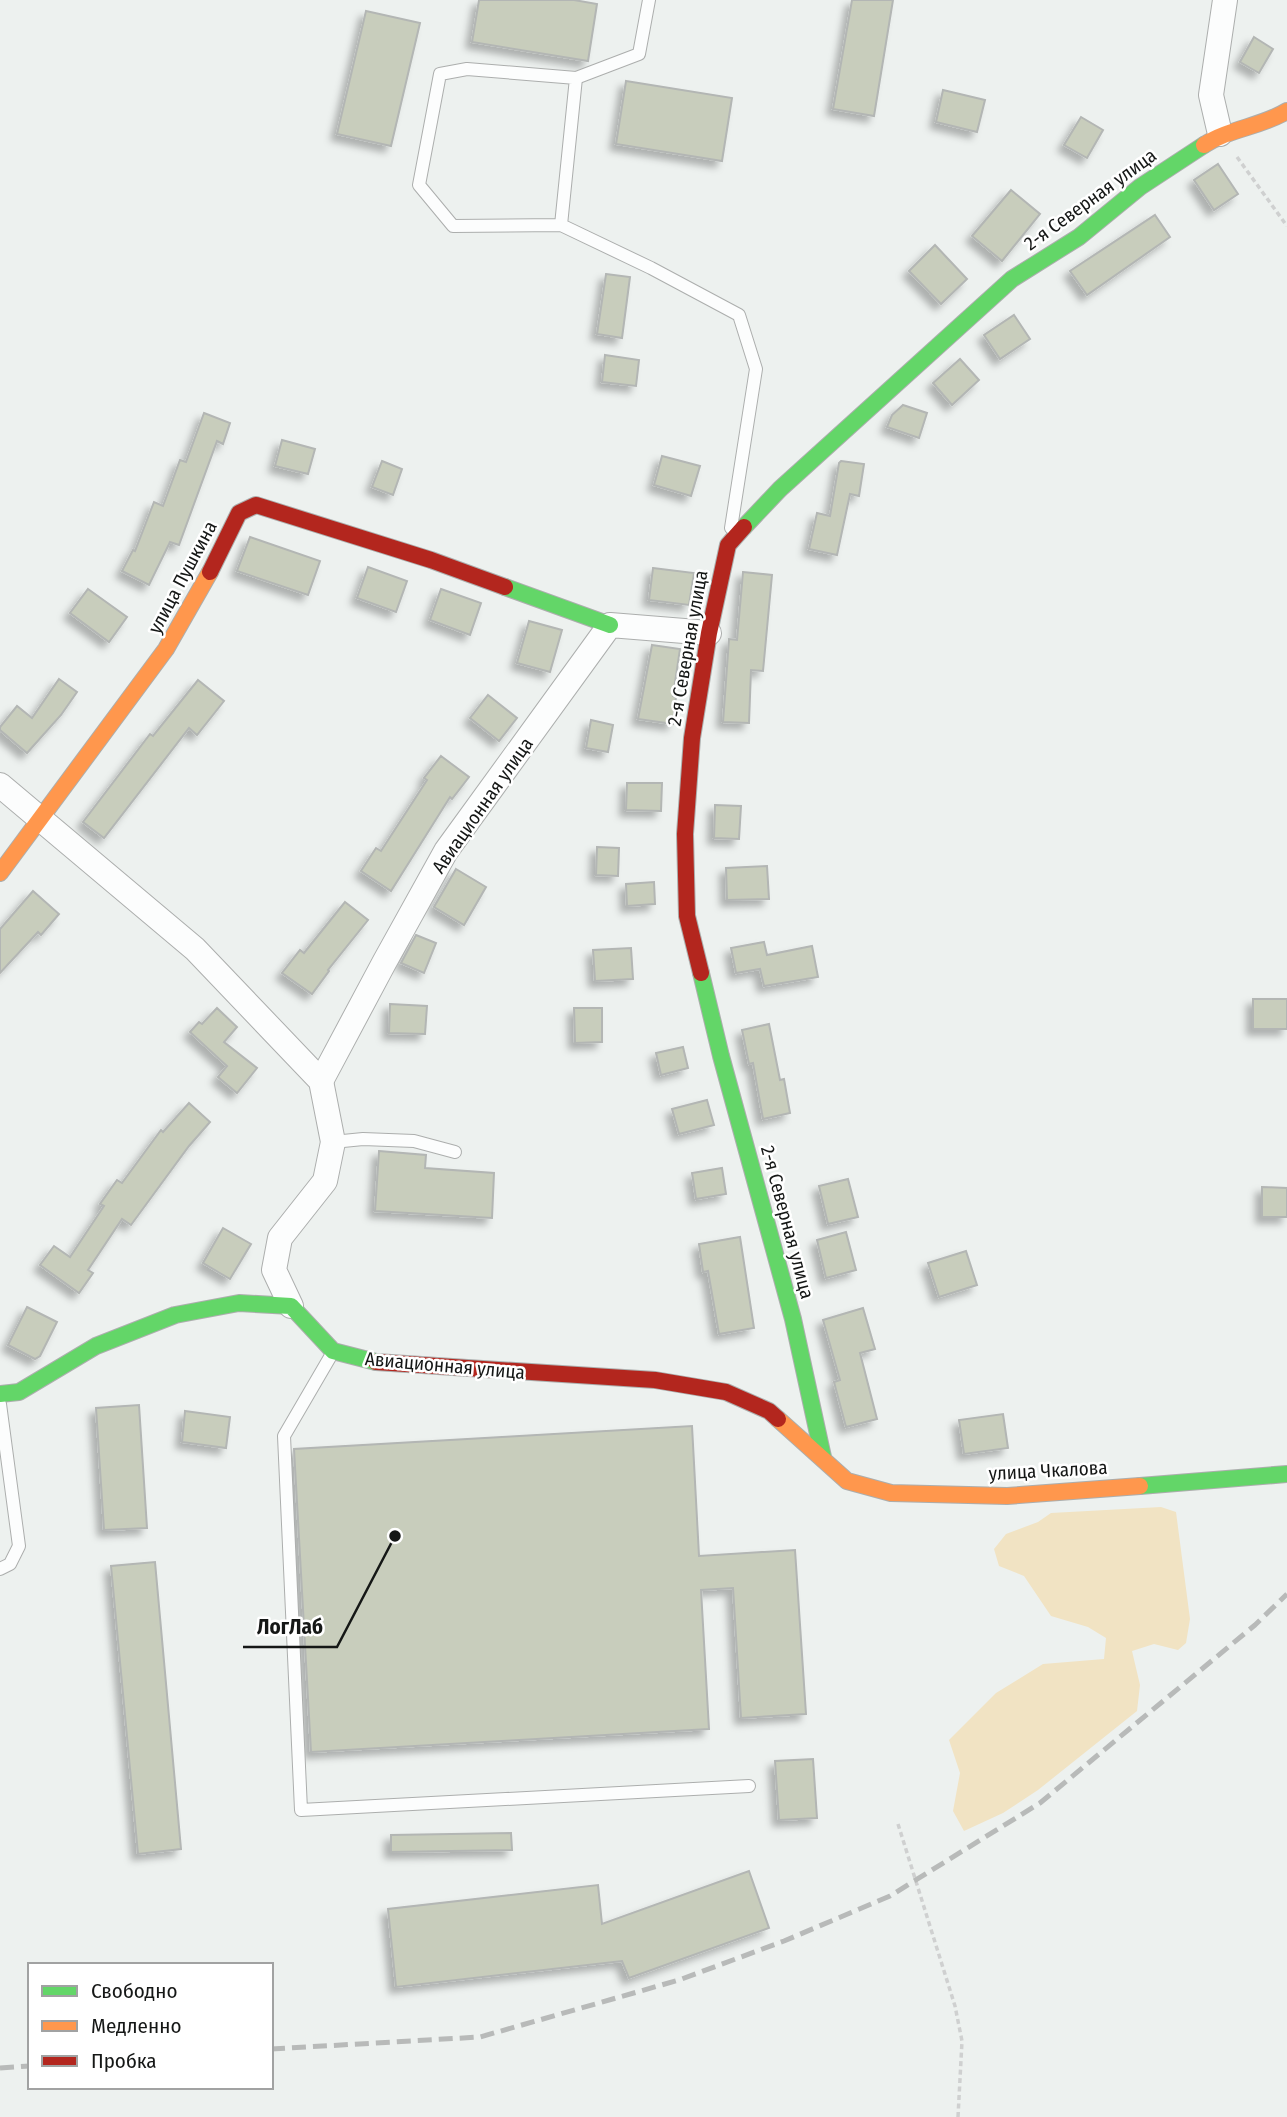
<svg xmlns="http://www.w3.org/2000/svg" width="1287" height="2117" viewBox="0 0 1287 2117" font-family="'Fira Sans Condensed',sans-serif">
  <style>
    .green { fill: #f1e3c3 }
    .building { fill: #c8cdbc; stroke: #b3b6b4; stroke-width: 2; filter: url(#shadow) }
    .lines { fill: none; stroke-linecap: round; stroke-linejoin: round }
    .lane-casing { stroke: #acaead; stroke-width: 14 }
    .street-casing { stroke: #acaead; stroke-width: 26 }
    .fast-casing { stroke: #acaead; stroke-width: 18 }
    .slow-casing { stroke: #acaead; stroke-width: 18 }
    .jam-casing { stroke: #acaead; stroke-width: 18 }
    .path { stroke: #cfd0d0; stroke-width: 3.5; stroke-dasharray: 5 3.5; stroke-linecap: butt }
    .lane { stroke: #fcfdfd; stroke-width: 12 }
    .street { stroke: #fcfdfd; stroke-width: 24 }
    .fast { stroke: #63d668; stroke-width: 16 }
    .slow { stroke: #ff974d; stroke-width: 16 }
    .jam { stroke: #b3261e; stroke-width: 16 }
    .rail { stroke: #b8bab9; stroke-width: 5; stroke-dasharray: 14 7; stroke-linecap: butt }
    .labels { text-anchor: middle; stroke-width: 5; stroke-linejoin: round; paint-order: stroke }
    .street-label { font-size: 19px; fill: #151716; stroke: #fff }
    .leader { fill: none; stroke: #151716; stroke-width: 2.5 }
    .callout-dot { fill: #151716; stroke: #fff; stroke-width: 2.5 }
    .callout-label { font-size: 21px; text-anchor: middle; font-weight: bold; fill: #151716; stroke: #fff; stroke-width: 5; stroke-linejoin: round; paint-order: stroke }
  </style>
  <defs>
    <filter id="shadow"><feDropShadow dx="-6" dy="6" stdDeviation="3.5" flood-color="#0004"/></filter>
  </defs>
  <rect width="100%" height="100%" fill="#edf1ef"/>
  <path class="green" d="M 1161,1507 L 1176,1512 L 1190,1619 L 1186,1643 L 1178,1650 L 1154,1644 L 1132,1651 L 1140,1685 L 1137,1711 L 1038,1790 L 1003,1813 L 964,1831 L 953,1811 L 960,1773 L 949,1740 L 996,1693 L 1043,1664 L 1104,1659 L 1106,1638 L 1088,1627 L 1051,1616 L 1024,1576 L 999,1566 L 994,1549 L 1006,1534 L 1038,1522 L 1051,1513 Z"/>
  <g class="building">
    <path d="M 479,0 L 574,0 L 597,4 L 588,61 L 472,42 Z"/>
    <path d="M 852,0 L 893,0 L 874,116 L 833,109 Z"/>
    <path d="M 366,11 L 420,23 L 391,146 L 337,134 Z"/>
    <path d="M 1254,37 L 1273,49 L 1259,73 L 1240,62 Z"/>
    <path d="M 626,81 L 732,98 L 722,161 L 616,144 Z"/>
    <path d="M 943,90 L 985,100 L 977,132 L 936,122 Z"/>
    <path d="M 1081,117 L 1103,130 L 1087,158 L 1064,145 Z"/>
    <path d="M 1218,164 L 1238,194 L 1214,210 L 1194,180 Z"/>
    <path d="M 1011,190 L 1040,214 L 1002,261 L 972,236 Z"/>
    <path d="M 1155,215 L 1170,237 L 1087,295 L 1070,271 Z"/>
    <path d="M 935,245 L 967,279 L 941,304 L 909,271 Z"/>
    <path d="M 606,274 L 630,277 L 622,338 L 597,334 Z"/>
    <path d="M 1014,315 L 1030,339 L 1000,359 L 984,335 Z"/>
    <path d="M 605,355 L 639,360 L 636,386 L 602,382 Z"/>
    <path d="M 960,359 L 979,380 L 952,405 L 933,383 Z"/>
    <path d="M 903,405 L 927,413 L 919,438 L 887,427 L 892,415 Z"/>
    <path d="M 204,413 L 230,423 L 223,444 L 217,441 L 179,545 L 170,542 L 149,585 L 122,571 L 133,550 L 135,551 L 154,502 L 163,506 L 180,460 L 186,462 Z"/>
    <path d="M 282,440 L 315,449 L 308,474 L 275,466 Z"/>
    <path d="M 662,456 L 700,466 L 691,496 L 654,485 Z"/>
    <path d="M 382,461 L 402,469 L 393,495 L 372,487 Z"/>
    <path d="M 841,461 L 864,464 L 859,496 L 850,494 L 837,555 L 809,549 L 817,513 L 830,516 L 839,463 Z"/>
    <path d="M 250,537 L 320,561 L 308,595 L 237,571 Z"/>
    <path d="M 368,567 L 407,581 L 396,612 L 357,598 Z"/>
    <path d="M 653,568 L 694,573 L 689,605 L 649,600 Z"/>
    <path d="M 743,572 L 772,575 L 763,671 L 751,670 L 749,723 L 723,722 L 729,639 L 737,640 Z"/>
    <path d="M 88,589 L 127,617 L 109,642 L 70,613 Z"/>
    <path d="M 441,589 L 481,603 L 470,635 L 430,620 Z"/>
    <path d="M 529,621 L 562,630 L 550,672 L 517,663 Z"/>
    <path d="M 652,645 L 680,649 L 673,696 L 676,697 L 673,724 L 638,719 Z"/>
    <path d="M 59,679 L 77,692 L 61,715 L 27,753 L 0,730 L 0,727 L 17,706 L 32,718 Z"/>
    <path d="M 198,680 L 224,701 L 197,735 L 189,728 L 104,838 L 83,822 L 150,734 L 153,736 Z"/>
    <path d="M 488,695 L 517,718 L 499,741 L 470,718 Z"/>
    <path d="M 591,720 L 613,725 L 608,752 L 586,748 Z"/>
    <path d="M 441,756 L 469,777 L 452,799 L 450,797 L 391,891 L 361,871 L 376,848 L 381,851 L 427,780 L 424,778 Z"/>
    <path d="M 627,783 L 662,783 L 661,811 L 626,810 Z"/>
    <path d="M 715,805 L 741,806 L 739,839 L 714,838 Z"/>
    <path d="M 597,847 L 619,848 L 618,876 L 596,875 Z"/>
    <path d="M 767,866 L 769,899 L 727,900 L 726,868 Z"/>
    <path d="M 456,869 L 486,887 L 464,925 L 434,907 Z"/>
    <path d="M 654,882 L 655,904 L 627,906 L 626,884 Z"/>
    <path d="M 33,891 L 59,914 L 41,935 L 38,932 L 0,973 L 0,929 Z"/>
    <path d="M 345,902 L 368,920 L 328,970 L 329,971 L 312,994 L 282,973 L 300,950 L 304,953 Z"/>
    <path d="M 416,935 L 436,943 L 424,973 L 401,963 Z"/>
    <path d="M 764,942 L 767,955 L 812,946 L 818,977 L 764,986 L 760,969 L 736,973 L 731,948 Z"/>
    <path d="M 631,948 L 633,979 L 595,981 L 593,950 Z"/>
    <rect x="1253" y="999" width="34" height="30"/>
    <path d="M 390,1004 L 427,1006 L 425,1034 L 389,1033 Z"/>
    <path d="M 217,1008 L 237,1027 L 224,1042 L 257,1068 L 237,1093 L 218,1077 L 227,1066 L 190,1032 L 199,1022 L 202,1024 Z"/>
    <path d="M 574,1008 L 602,1008 L 602,1042 L 575,1043 Z"/>
    <path d="M 769,1024 L 780,1080 L 784,1079 L 790,1113 L 763,1119 L 753,1063 L 749,1064 L 742,1030 Z"/>
    <path d="M 683,1047 L 688,1068 L 661,1075 L 656,1053 Z"/>
    <path d="M 707,1100 L 714,1125 L 679,1134 L 672,1109 Z"/>
    <path d="M 189,1103 L 210,1122 L 189,1146 L 131,1225 L 122,1219 L 88,1270 L 93,1273 L 79,1293 L 40,1265 L 54,1246 L 70,1257 L 104,1206 L 100,1204 L 117,1180 L 122,1183 L 161,1130 L 163,1132 Z"/>
    <path d="M 379,1151 L 426,1155 L 425,1168 L 494,1173 L 492,1218 L 375,1211 Z"/>
    <path d="M 722,1168 L 726,1194 L 696,1199 L 692,1173 Z"/>
    <path d="M 848,1179 L 858,1217 L 828,1224 L 819,1186 Z"/>
    <path d="M 1262,1187 L 1287,1188 L 1287,1217 L 1262,1217 Z"/>
    <path d="M 223,1228 L 251,1244 L 230,1279 L 203,1263 Z"/>
    <path d="M 846,1232 L 856,1270 L 826,1278 L 817,1240 Z"/>
    <path d="M 740,1237 L 754,1328 L 719,1334 L 708,1271 L 703,1272 L 699,1244 Z"/>
    <path d="M 966,1251 L 977,1285 L 939,1297 L 928,1263 Z"/>
    <path d="M 27,1307 L 57,1322 L 40,1356 L 35,1359 L 8,1345 Z"/>
    <path d="M 863,1308 L 875,1349 L 860,1353 L 877,1419 L 846,1427 L 834,1382 L 840,1380 L 823,1320 Z"/>
    <path d="M 139,1405 L 147,1528 L 104,1530 L 96,1408 Z"/>
    <path d="M 185,1411 L 230,1417 L 226,1448 L 182,1442 Z"/>
    <path d="M 1003,1414 L 1008,1448 L 964,1454 L 959,1420 Z"/>
    <path d="M 692,1426 L 699,1556 L 795,1550 L 806,1714 L 741,1718 L 733,1588 L 701,1590 L 709,1729 L 311,1752 L 294,1449 Z"/>
    <path d="M 155,1562 L 181,1849 L 138,1854 L 111,1566 Z"/>
    <path d="M 813,1759 L 817,1818 L 779,1820 L 775,1761 Z"/>
    <path d="M 511,1833 L 512,1850 L 391,1852 L 391,1835 Z"/>
    <path d="M 749,1871 L 769,1928 L 629,1978 L 622,1961 L 396,1987 L 388,1909 L 598,1885 L 602,1924 Z"/>
  </g>
  <g class="lines">
    <defs>
      <g id="lane">
        <path d="M 576,78 L 639,54 L 649,0"/>
        <path d="M 561,225 L 576,78 L 467,69 L 440,74 L 419,185 L 453,226 L 561,225 L 651,268 L 739,315 L 756,369 L 731,528"/>
        <path d="M 333,1142 L 363,1139 L 414,1141 L 455,1152"/>
        <path d="M 333,1352 L 284,1436 L 301,1810 L 749,1786"/>
        <path d="M 0,1404 L 19,1546 L 10,1564 L 0,1569"/>
      </g>
      <g id="street">
        <path d="M 1220,134 L 1211,95 L 1225,0"/>
        <path d="M 0,785 L 195,949 L 321,1081 L 333,1142 L 325,1181 L 280,1238 L 274,1270 L 291,1306"/>
        <path d="M 321,1081 L 385,961 L 446,851 L 610,625 L 709,633"/>
      </g>
      <g id="fast">
        <path d="M 744,527 L 780,489 L 1012,279 L 1079,237 L 1140,187 L 1204,145"/>
        <path d="M 505,587 L 610,625"/>
        <path d="M 701,973 L 721,1056 L 793,1319 L 823,1457"/>
        <path d="M 0,1394 L 19,1392 L 96,1346 L 175,1315 L 239,1303 L 291,1306 L 333,1351 L 376,1362"/>
        <path d="M 1140,1486 L 1287,1474"/>
      </g>
      <g id="slow">
        <path d="M 1204,145 C 1230,128 1261,127 1287,111"/>
        <path d="M 0,873 L 166,649 L 210,572"/>
        <path d="M 778,1419 L 847,1481 L 891,1493 L 1007,1496 L 1140,1486"/>
      </g>
      <g id="jam">
        <path d="M 210,572 L 239,513 L 256,505 L 431,560 L 505,587"/>
        <path d="M 701,973 L 687,916 L 685,834 L 692,738 L 709,633 L 728,545 L 744,527"/>
        <path d="M 376,1362 L 655,1380 L 726,1392 L 769,1411 L 778,1419"/>
      </g>
    </defs>
    <use href="#lane" class="lane-casing"/>
    <use href="#street" class="street-casing"/>
    <use href="#fast" class="fast-casing"/>
    <use href="#slow" class="slow-casing"/>
    <use href="#jam" class="jam-casing"/>
    <g class="path">
      <path d="M 1237,157 L 1287,226"/>
      <path d="M 898,1824 L 955,2006 L 962,2041 L 958,2117"/>
    </g>
    <use href="#lane" class="lane"/>
    <use href="#street" class="street"/>
    <use href="#fast" class="fast"/>
    <use href="#slow" class="slow"/>
    <use href="#jam" class="jam"/>
    <g class="rail">
      <path d="M 271,2049 L 480,2037 L 679,1980 L 784,1941 L 890,1896 L 1040,1803 L 1255,1625 L 1287,1594"/>
      <path d="M 0,2068 L 30,2066"/>
    </g>
  </g>
  <g class="labels">
    <g class="street-label">
      <text transform="translate(1090 199) rotate(-36)" y="7">2-я Северная улица</text>
      <text transform="translate(182 577) rotate(-62)" y="7">улица Пушкина</text>
      <text transform="translate(687 648) rotate(-80)" y="7">2-я Северная улица</text>
      <text transform="translate(482 805) rotate(-55)" y="7">Авиационная улица</text>
      <text transform="translate(788 1222) rotate(75)" y="7">2-я Северная улица</text>
      <text transform="translate(445 1365) rotate(5)" y="7">Авиационная улица</text>
      <text transform="translate(1048 1470) rotate(-3)" y="7">улица Чкалова</text>
    </g>
  </g>
  <path class="leader" d="M395 1536L337 1647H243"/>
  <circle class="callout-dot" cx="395" cy="1536" r="7"/>
  <g class="callout-label">
    <text x="290" y="1634">ЛогЛаб</text>
  </g>
  <rect x="28" y="1963" width="245" height="126" fill="#ffffff" stroke="#a1a2a2" stroke-width="2"/>
  <rect x="42" y="1986" width="35" height="10" fill="#63d668" stroke="#a1a2a2" stroke-width="2"/>
  <text x="91" y="1998" font-size="21" fill="#151716">Свободно</text>
  <rect x="42" y="2021" width="35" height="10" fill="#ff974d" stroke="#a1a2a2" stroke-width="2"/>
  <text x="91" y="2033" font-size="21" fill="#151716">Медленно</text>
  <rect x="42" y="2056" width="35" height="10" fill="#b3261e" stroke="#a1a2a2" stroke-width="2"/>
  <text x="91" y="2068" font-size="21" fill="#151716">Пробка</text>
</svg>
